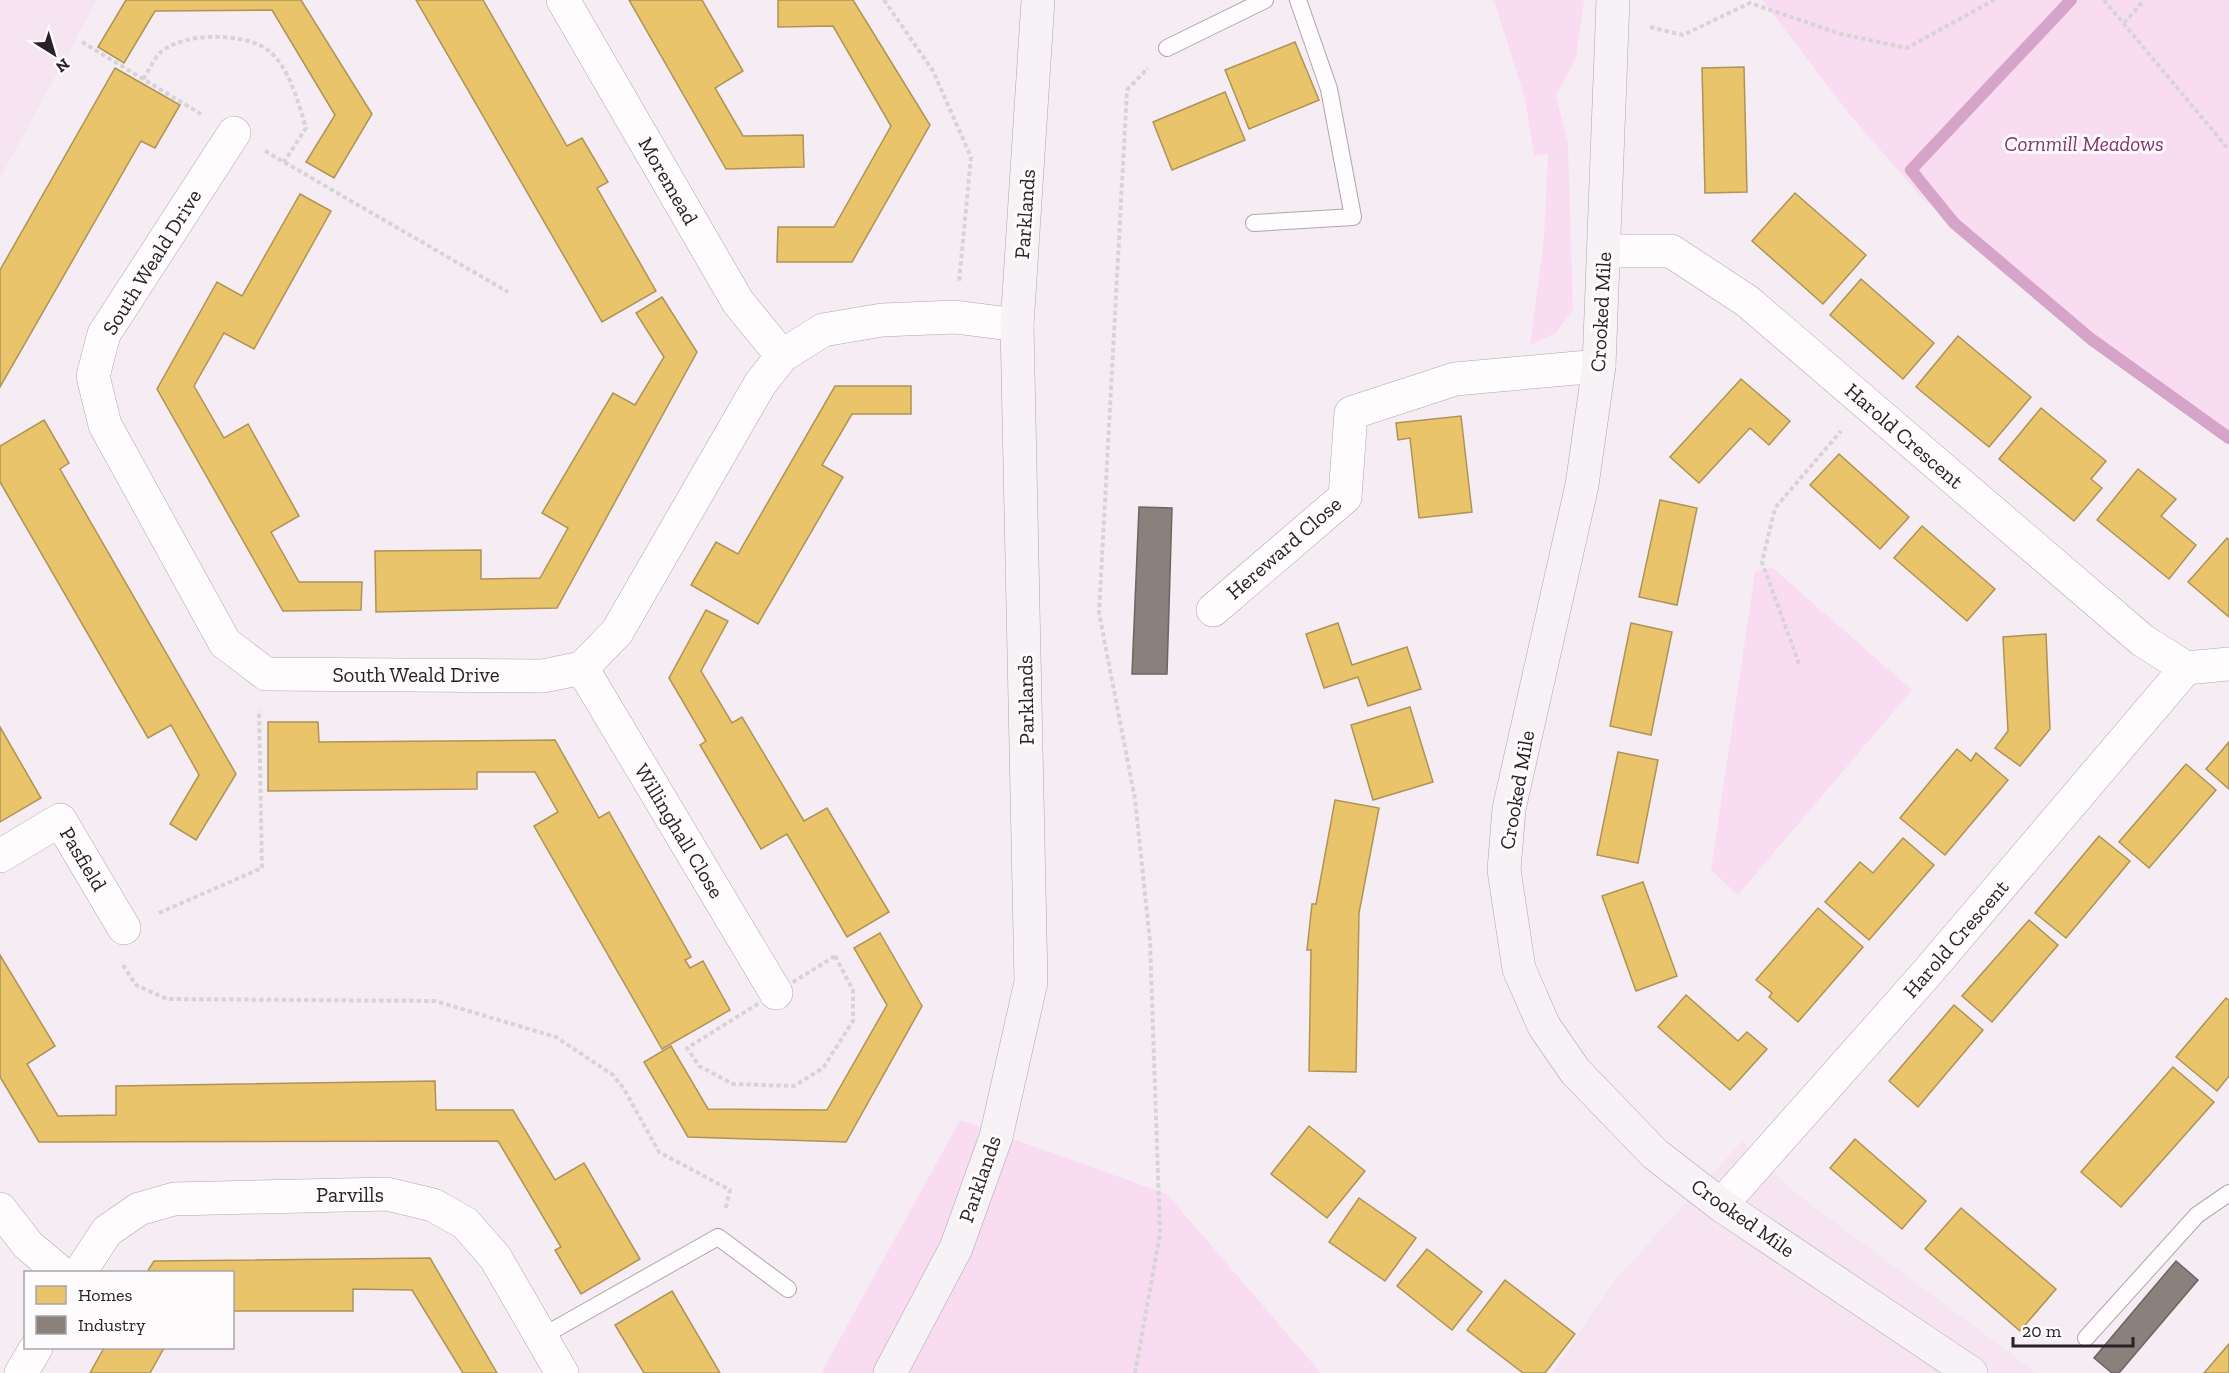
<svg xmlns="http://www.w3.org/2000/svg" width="2229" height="1373" viewBox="0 0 2229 1373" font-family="'Zilla Slab',serif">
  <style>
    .built { fill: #f6e4f1 }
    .green { fill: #fadcf2 }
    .homes { fill: #e9c46a; stroke: #af9356; stroke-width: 1.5 }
    .industry { fill: #8a817c; stroke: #6d6462; stroke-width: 1.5 }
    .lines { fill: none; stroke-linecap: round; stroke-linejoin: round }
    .stream { stroke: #d6a3c9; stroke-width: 12 }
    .lane-casing { stroke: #ada6ab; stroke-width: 18 }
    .street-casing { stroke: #ada6ab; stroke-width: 34 }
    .secondary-casing { stroke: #ada6ab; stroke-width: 34 }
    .path { stroke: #d7d4d6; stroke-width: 4; stroke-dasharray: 4.5 3; stroke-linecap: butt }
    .lane { stroke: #fefcfd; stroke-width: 16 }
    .street { stroke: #fefcfd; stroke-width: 33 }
    .secondary { stroke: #f7f2f6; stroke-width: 33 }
    .labels { text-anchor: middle; stroke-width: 6; stroke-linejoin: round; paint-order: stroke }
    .park-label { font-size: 21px; font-style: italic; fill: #843273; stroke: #fefbfd }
    .street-label { font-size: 21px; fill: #282226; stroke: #fefbfd }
  </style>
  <rect width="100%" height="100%" fill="#f6edf4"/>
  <g class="built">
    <path d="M 0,0 L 97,0 L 0,178 Z"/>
    <path d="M 1742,1141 L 1794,1192 L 2037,1373 L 1552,1373 L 1616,1279 Z"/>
  </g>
  <g class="green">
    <path d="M 1494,0 L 1584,0 L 1576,58 L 1556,96 L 1568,143 L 1573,310 L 1556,333 L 1530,345 L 1544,239 L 1548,154 L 1534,156 L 1525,99 Z"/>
    <path d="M 1762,0 L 2229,0 L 2229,435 L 2216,423 L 2068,317 L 1922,198 L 1850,115 Z"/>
    <path d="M 1773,568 L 1912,690 L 1738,895 L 1711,870 L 1755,572 Z"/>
    <path d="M 960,1120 L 1167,1194 L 1321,1373 L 821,1373 Z"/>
  </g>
  <g class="homes">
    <path d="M 126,0 L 301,0 L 372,114 L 334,178 L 306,162 L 335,115 L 272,10 L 155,11 L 124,63 L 98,47 Z"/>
    <path d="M 416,0 L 483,0 L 567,146 L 582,138 L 608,182 L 597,188 L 656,291 L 602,322 Z"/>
    <path d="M 629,0 L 702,0 L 743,71 L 715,88 L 743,136 L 803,135 L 804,167 L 726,169 Z"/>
    <path d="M 778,0 L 853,0 L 930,125 L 852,262 L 777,262 L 778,227 L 834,227 L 891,126 L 833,26 L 778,27 Z"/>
    <path d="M 1295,42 L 1319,100 L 1249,129 L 1225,70 Z"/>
    <path d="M 1744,67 L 1747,192 L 1705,193 L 1702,68 Z"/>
    <path d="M 115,68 L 180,105 L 155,148 L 141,141 L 0,387 L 0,270 Z"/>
    <path d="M 1225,92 L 1245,140 L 1172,170 L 1153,122 Z"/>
    <path d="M 1795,193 L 1866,255 L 1823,304 L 1752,241 Z"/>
    <path d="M 300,194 L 331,211 L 254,349 L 224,333 L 194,386 L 224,438 L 248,424 L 299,516 L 271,532 L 299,582 L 362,582 L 361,610 L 283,611 L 157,389 L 217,282 L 242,296 Z"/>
    <path d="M 1861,279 L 1934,343 L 1903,379 L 1830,315 Z"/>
    <path d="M 662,297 L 697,352 L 557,608 L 376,612 L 375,551 L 481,550 L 481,579 L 540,578 L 568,528 L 542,513 L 613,393 L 635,405 L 664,357 L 636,313 Z"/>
    <path d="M 1958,336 L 2031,397 L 1989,447 L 1916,387 Z"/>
    <path d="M 1741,379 L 1790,421 L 1769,445 L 1750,428 L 1699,483 L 1670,457 Z"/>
    <path d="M 835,386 L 911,386 L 911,414 L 852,414 L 822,465 L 843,477 L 758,624 L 691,585 L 716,542 L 738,554 Z"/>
    <path d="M 2041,408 L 2106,461 L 2091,479 L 2102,488 L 2074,521 L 1999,459 Z"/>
    <path d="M 1461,416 L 1472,512 L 1419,518 L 1410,438 L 1398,440 L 1396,423 Z"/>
    <path d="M 44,420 L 69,463 L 60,469 L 236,774 L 196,840 L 170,824 L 199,775 L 171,725 L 148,738 L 0,482 L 0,446 Z"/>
    <path d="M 1839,454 L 1909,517 L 1880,549 L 1810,485 Z"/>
    <path d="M 2138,469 L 2176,499 L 2161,516 L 2196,545 L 2169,579 L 2097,520 Z"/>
    <path d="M 1660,500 L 1697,508 L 1677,605 L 1639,597 Z"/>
    <path d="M 1922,526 L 1995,589 L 1967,621 L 1894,558 Z"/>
    <path d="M 2227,538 L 2229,540 L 2229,617 L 2188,582 Z"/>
    <path d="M 706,610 L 728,621 L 701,671 L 732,723 L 742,717 L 804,821 L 827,808 L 889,912 L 847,937 L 787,834 L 761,849 L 700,745 L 706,741 L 669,678 Z"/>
    <path d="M 1338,623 L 1352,665 L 1407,647 L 1421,689 L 1368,706 L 1358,677 L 1324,688 L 1306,634 Z"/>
    <path d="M 1631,623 L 1672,632 L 1651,735 L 1610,726 Z"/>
    <path d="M 2046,634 L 2050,729 L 2020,766 L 1995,748 L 2008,731 L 2003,637 Z"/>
    <path d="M 1410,707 L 1433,782 L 1373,800 L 1351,725 Z"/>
    <path d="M 268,722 L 318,722 L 319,742 L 555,740 L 599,818 L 609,812 L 691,957 L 685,960 L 690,968 L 703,961 L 730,1010 L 662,1049 L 534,826 L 558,812 L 535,772 L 477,772 L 477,789 L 268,791 Z"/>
    <path d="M 0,727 L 41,798 L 0,822 Z"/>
    <path d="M 2229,742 L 2229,789 L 2206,769 Z"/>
    <path d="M 1957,749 L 1971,761 L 1976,753 L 2008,780 L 1945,855 L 1900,818 Z"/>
    <path d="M 1618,752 L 1658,760 L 1638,863 L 1597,855 Z"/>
    <path d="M 2186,764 L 2216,790 L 2149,868 L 2119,842 Z"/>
    <path d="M 1335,800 L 1379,808 L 1359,913 L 1356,1072 L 1309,1071 L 1311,950 L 1307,950 L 1312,904 L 1316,904 Z"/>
    <path d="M 2099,836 L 2130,861 L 2066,938 L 2035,913 Z"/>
    <path d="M 1903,838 L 1934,865 L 1869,940 L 1825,902 L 1860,862 L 1873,873 Z"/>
    <path d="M 1643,882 L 1677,976 L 1636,991 L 1602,896 Z"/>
    <path d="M 1818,908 L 1863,947 L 1798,1022 L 1769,997 L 1772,993 L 1756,980 Z"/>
    <path d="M 2029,920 L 2058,945 L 1992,1022 L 1962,996 Z"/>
    <path d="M 880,933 L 922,1006 L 846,1142 L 688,1137 L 644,1062 L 671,1046 L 708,1109 L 827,1110 L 887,1005 L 854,948 Z"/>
    <path d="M 0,955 L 55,1046 L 27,1064 L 58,1116 L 116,1115 L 116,1086 L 435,1081 L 436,1110 L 513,1110 L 555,1180 L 584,1163 L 640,1259 L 581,1294 L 555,1250 L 561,1247 L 498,1141 L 39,1142 L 0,1077 Z"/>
    <path d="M 1686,995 L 1738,1041 L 1747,1032 L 1767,1049 L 1730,1090 L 1658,1027 Z"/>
    <path d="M 2226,998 L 2229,1000 L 2229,1076 L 2217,1091 L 2176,1057 Z"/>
    <path d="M 1954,1005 L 1983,1030 L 1918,1107 L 1889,1081 Z"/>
    <path d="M 2173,1067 L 2214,1102 L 2121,1207 L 2081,1172 Z"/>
    <path d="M 1309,1126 L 1365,1171 L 1327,1218 L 1271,1174 Z"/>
    <path d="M 1855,1139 L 1926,1201 L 1902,1229 L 1830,1168 Z"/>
    <path d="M 1359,1198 L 1416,1238 L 1385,1281 L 1329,1242 Z"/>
    <path d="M 1961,1208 L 2056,1289 L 2020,1331 L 1925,1249 Z"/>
    <path d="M 1427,1249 L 1482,1292 L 1452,1330 L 1397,1286 Z"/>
    <path d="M 430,1258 L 497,1373 L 463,1373 L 412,1290 L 353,1289 L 353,1311 L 232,1311 L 232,1272 L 147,1272 L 154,1261 Z"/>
    <path d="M 1505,1280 L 1575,1334 L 1545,1373 L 1523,1373 L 1467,1330 Z"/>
    <path d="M 672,1291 L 720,1373 L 644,1373 L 615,1325 Z"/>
    <path d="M 2229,1344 L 2229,1373 L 2204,1373 Z"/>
    <path d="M 104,1348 L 164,1348 L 150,1373 L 90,1373 Z"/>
  </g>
  <g class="industry">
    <path d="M 1139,507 L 1172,508 L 1167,674 L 1132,674 Z"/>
    <path d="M 2176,1261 L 2198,1280 L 2119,1373 L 2112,1373 L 2094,1358 Z"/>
  </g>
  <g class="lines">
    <path class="stream" d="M 2071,0 L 1911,170 L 1954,223 L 2091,339 L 2229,438"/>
    <defs>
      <g id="lane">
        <path d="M 1167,48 L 1265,0"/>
        <path d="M 1254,223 L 1353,217 L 1329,89 L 1298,0"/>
        <path d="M 541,1337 L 718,1237 L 788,1289"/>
        <path d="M 2086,1338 L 2197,1215 L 2229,1193"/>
      </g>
      <g id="street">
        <path d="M 563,0 L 738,302 L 782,356"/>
        <path d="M 234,133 L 104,334 L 93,376 L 105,425 L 225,643 L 266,674 L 543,676 L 582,668 L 617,632 L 760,384 L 782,356 L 823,330 L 882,320 L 955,317 L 1017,325"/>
        <path d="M 1604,251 L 1671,251 L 1747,301 L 2142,640 L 2186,668"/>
        <path d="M 1213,610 L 1345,497 L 1351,413 L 1455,379 L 1599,366"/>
        <path d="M 582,668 L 776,993"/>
        <path d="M 0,856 L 60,820 L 124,928"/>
        <path d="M 1721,1205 L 1926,974 L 2186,668 L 2229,664"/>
        <path d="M 0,1209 L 28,1245 L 60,1272"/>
        <path d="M 80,1272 L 107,1231 L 139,1209 L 174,1199 L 387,1194 L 433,1205 L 465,1223 L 495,1257 L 562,1373"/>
        <path d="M 21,1373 L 36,1348"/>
      </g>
      <g id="secondary">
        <path d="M 1613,0 L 1599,366 L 1582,485 L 1509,809 L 1504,870 L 1519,969 L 1544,1026 L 1575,1071 L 1655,1154 L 1721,1205 L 1971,1373"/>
        <path d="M 890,1373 L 956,1248 L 996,1137 L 1031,982 L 1017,325 L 1038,0"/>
      </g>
    </defs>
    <use href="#lane" class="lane-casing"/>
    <use href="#street" class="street-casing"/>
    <use href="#secondary" class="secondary-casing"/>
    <g class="path">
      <path d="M 884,0 L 933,71 L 971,157 L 959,282"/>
      <path d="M 2104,0 L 2229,150"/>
      <path d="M 2124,23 L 2144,0"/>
      <path d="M 1650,27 L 1683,35 L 1750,3 L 1841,34 L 1907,48 L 1994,0"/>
      <path d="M 82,42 L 201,114"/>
      <path d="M 143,79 C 149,71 154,58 161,52 C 183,32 246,32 269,51 C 289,67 299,104 306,128 L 284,162"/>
      <path d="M 265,151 L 508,292"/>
      <path d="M 1799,664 L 1762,562 L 1775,508 L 1841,431"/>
      <path d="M 159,913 L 262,868 L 259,710"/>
      <path d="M 835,956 L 853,990 L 853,1021 L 823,1068 L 794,1086 L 733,1084 L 699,1066 L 687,1048 Z"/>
      <path d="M 123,965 L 136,985 L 167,999 L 435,1001 L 556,1037 L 613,1075 L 624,1089 L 659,1152 L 730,1190 L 725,1211"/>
      <path d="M 1135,1373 L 1160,1234 L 1150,941 L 1135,799 L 1099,613 L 1127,90 L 1148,68"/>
    </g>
    <use href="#lane" class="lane"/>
    <use href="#street" class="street"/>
    <use href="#secondary" class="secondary"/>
  </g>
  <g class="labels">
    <g class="park-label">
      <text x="2084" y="151">Cornmill Meadows</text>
    </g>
    <g class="street-label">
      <text transform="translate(668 181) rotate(60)" y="7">Moremead</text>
      <text transform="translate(1025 214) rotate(-86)" y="7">Parklands</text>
      <text transform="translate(152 262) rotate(-58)" y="7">South Weald Drive</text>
      <text transform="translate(1601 312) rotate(-87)" y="7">Crooked Mile</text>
      <text transform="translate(1904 436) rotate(41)" y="7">Harold Crescent</text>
      <text transform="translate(1284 548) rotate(-41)" y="7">Hereward Close</text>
      <text x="416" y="682">South Weald Drive</text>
      <text transform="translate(1026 700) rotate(-91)" y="7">Parklands</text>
      <text transform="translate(1517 790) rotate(-80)" y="7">Crooked Mile</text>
      <text transform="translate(679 831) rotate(59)" y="7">Willinghall Close</text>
      <text transform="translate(83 859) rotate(59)" y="7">Pasfield</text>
      <text transform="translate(1956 939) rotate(-49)" y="7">Harold Crescent</text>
      <text transform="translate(980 1179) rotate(-71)" y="7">Parklands</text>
      <text x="350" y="1202">Parvills</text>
      <text transform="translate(1743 1218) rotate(35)" y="7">Crooked Mile</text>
    </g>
  </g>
  <rect x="24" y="1271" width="210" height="78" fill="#fefbfd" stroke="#a8a4a7" stroke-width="1.5"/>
  <rect x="36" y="1286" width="30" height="18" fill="#e9c46a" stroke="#a8a4a7" stroke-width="1.5"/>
  <text x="78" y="1301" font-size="18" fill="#282226">Homes</text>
  <rect x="36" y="1316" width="30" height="18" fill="#8a817c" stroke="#a8a4a7" stroke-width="1.5"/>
  <text x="78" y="1331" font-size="18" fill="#282226">Industry</text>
  <g transform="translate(54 54) rotate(143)" stroke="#fefbfd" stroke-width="4.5" paint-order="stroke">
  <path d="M0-4.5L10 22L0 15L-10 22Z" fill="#282226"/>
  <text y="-9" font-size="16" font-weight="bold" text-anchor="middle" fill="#282226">N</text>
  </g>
  <path d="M2013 1337v9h120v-9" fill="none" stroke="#282226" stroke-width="3"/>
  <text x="2022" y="1337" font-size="18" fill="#282226" stroke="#fefbfd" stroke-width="4.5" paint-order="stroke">20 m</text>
</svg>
